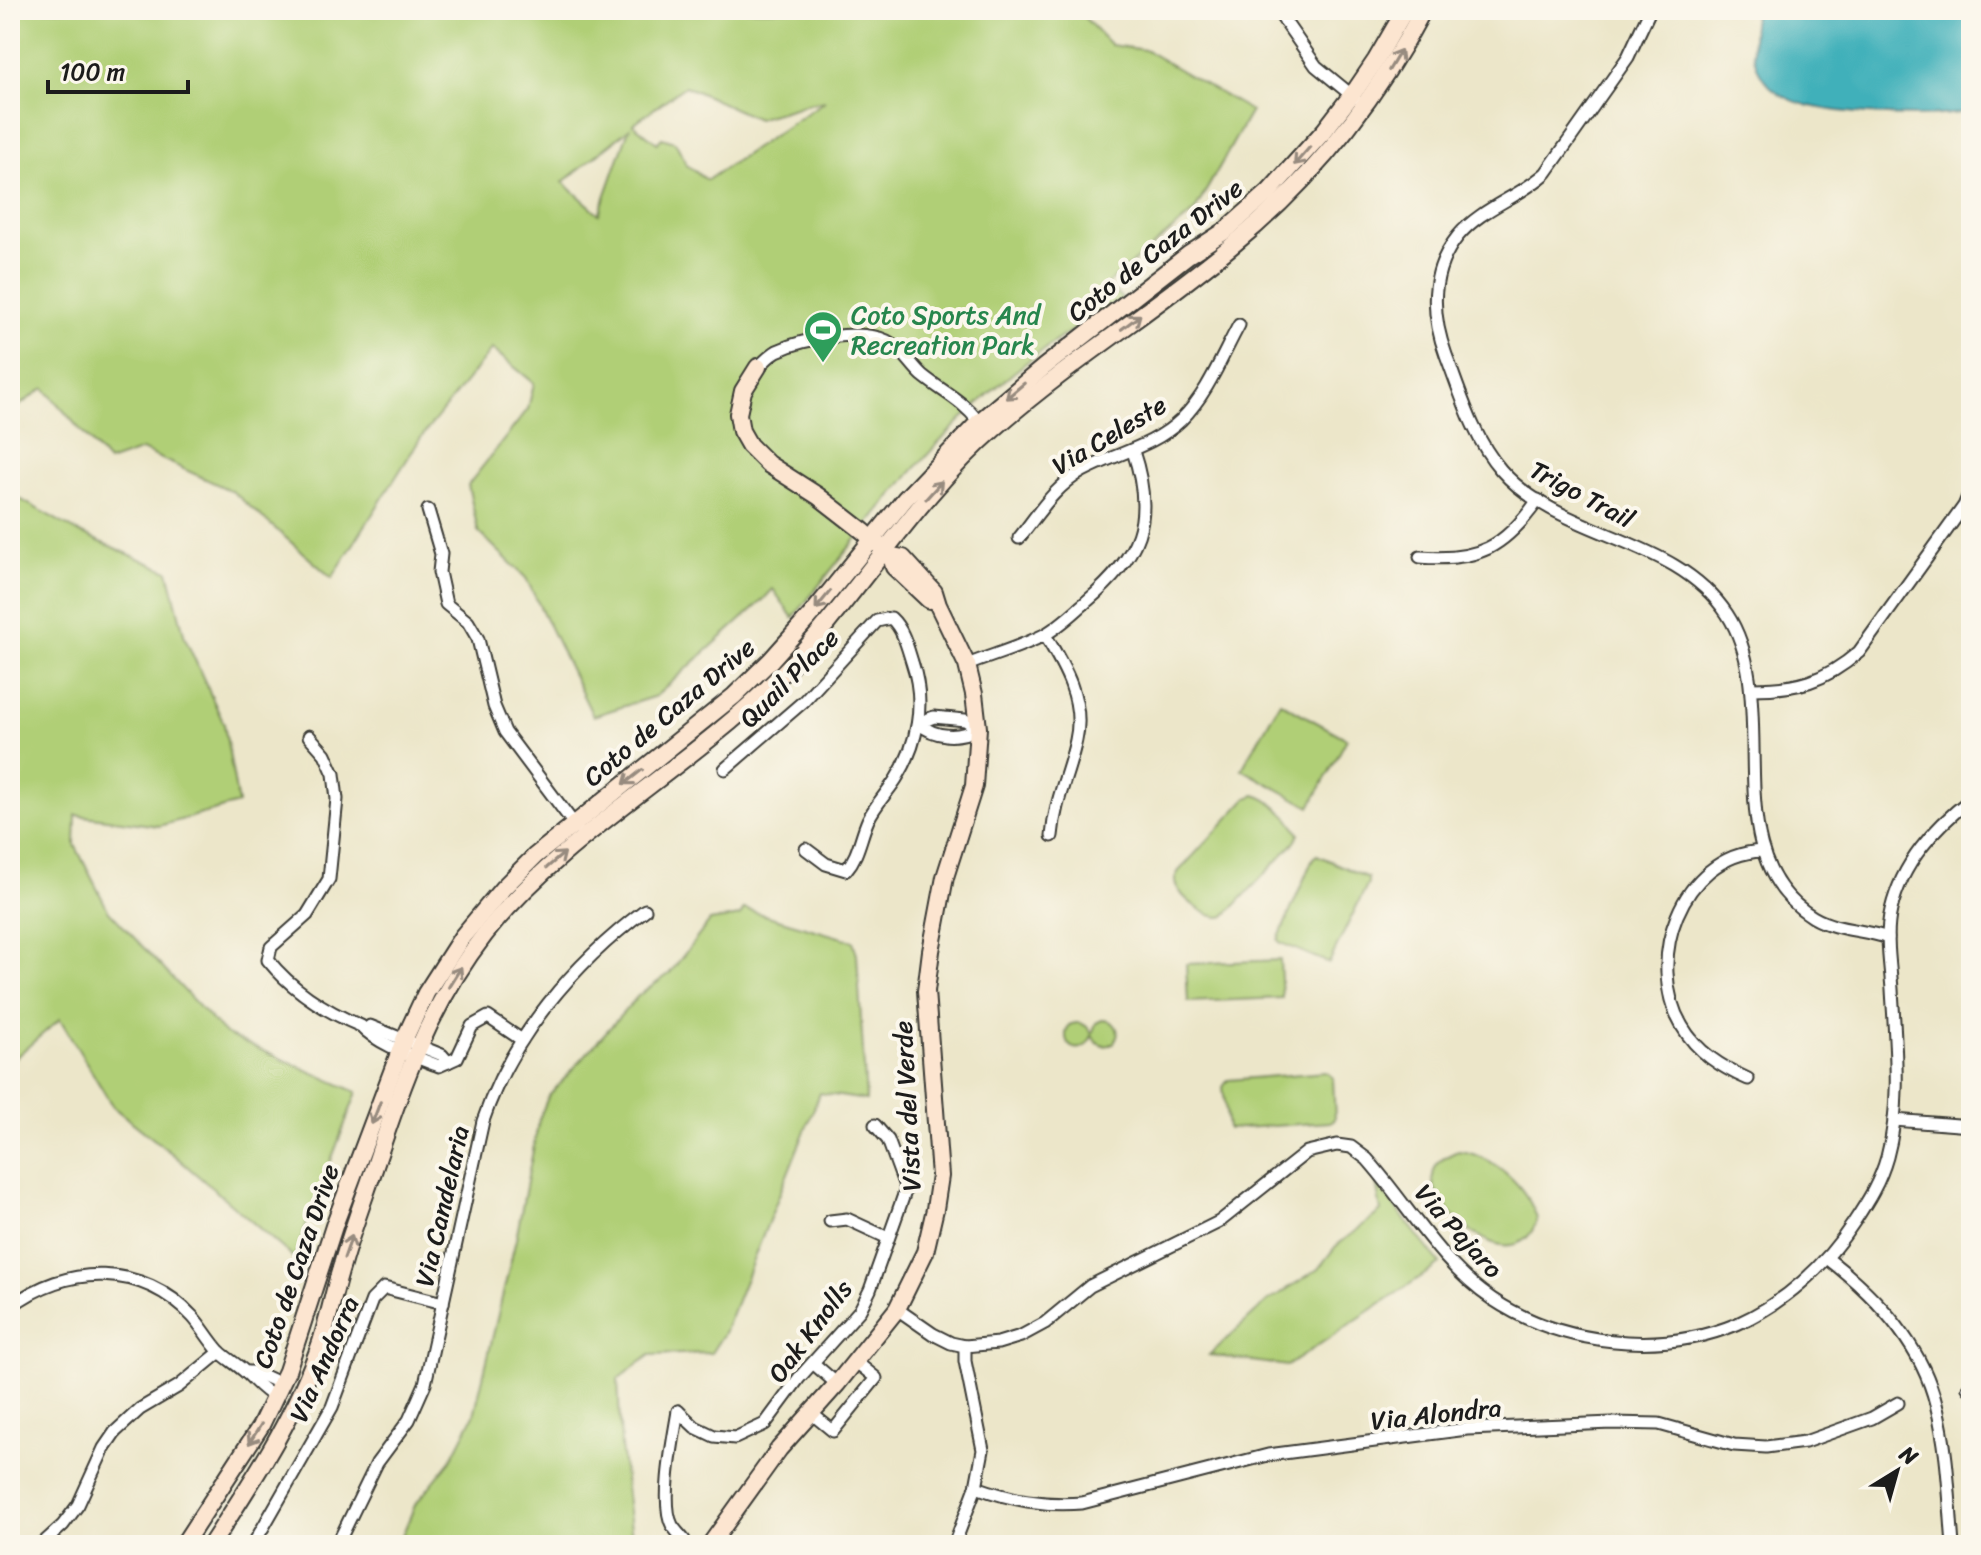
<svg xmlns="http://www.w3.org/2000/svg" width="1981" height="1555" viewBox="0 0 1981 1555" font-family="Sriracha,sans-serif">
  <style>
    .green { fill: #b0cf76; stroke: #667649; stroke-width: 2; fill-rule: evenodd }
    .water { fill: #40b0ba; stroke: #2e666b; stroke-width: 2 }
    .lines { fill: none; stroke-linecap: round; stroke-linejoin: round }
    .street-casing { stroke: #3b3a36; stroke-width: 15 }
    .secondary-casing { stroke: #3b3a36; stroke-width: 20 }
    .street { stroke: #fff; stroke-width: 11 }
    .secondary { stroke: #fce5d0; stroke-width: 16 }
    .oneway { stroke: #978b7f }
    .labels { text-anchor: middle; stroke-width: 8; stroke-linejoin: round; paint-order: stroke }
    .street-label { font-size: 26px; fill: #1c1c1c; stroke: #fbf7ec }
    .leisure-label { font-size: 26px; fill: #27864d; stroke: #fbf7ec; text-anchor: start }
  </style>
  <rect width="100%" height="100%" fill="#fbf7ec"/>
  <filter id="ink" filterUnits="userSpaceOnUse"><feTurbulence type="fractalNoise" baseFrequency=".0125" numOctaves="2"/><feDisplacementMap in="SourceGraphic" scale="16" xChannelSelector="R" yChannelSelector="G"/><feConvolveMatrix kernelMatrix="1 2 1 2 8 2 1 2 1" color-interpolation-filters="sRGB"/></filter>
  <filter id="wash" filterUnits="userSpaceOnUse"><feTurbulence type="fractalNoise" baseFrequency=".006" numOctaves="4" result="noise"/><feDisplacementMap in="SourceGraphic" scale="32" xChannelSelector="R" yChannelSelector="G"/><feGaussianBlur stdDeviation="1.8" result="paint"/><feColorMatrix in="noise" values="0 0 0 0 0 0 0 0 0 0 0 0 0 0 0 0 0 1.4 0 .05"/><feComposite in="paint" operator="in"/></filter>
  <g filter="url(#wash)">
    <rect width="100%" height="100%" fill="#ece6c9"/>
    <g class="green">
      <path d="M 10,10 L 1077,10 L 1111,45 L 1145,50 L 1251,111 L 1194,212 L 1107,284 L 1126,302 C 1091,315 1057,339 1027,362 C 934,434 866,527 793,618 L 773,589 L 761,602 L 656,696 L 593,716 L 526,578 L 478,531 L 468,485 L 528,409 L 534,383 L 492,349 L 420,439 L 332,578 L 232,491 L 142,450 L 108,462 L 44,388 L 10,412 ZM 685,86 L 757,119 L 808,104 L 825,101 L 707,180 L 685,164 L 686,162 L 675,142 L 662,138 L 657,143 L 633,124 ZM 629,129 L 599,214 L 563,182 Z"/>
      <path d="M 10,482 L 13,495 L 82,534 L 168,571 L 185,638 L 224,724 L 238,804 L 159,826 L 76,815 L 75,845 L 108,910 L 225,1034 L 357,1092 L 294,1258 L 175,1156 L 113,1107 L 60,1019 L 10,1062 Z"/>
      <path d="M 1280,702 L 1347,739 L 1310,807 L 1242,769 Z"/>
      <path d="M 1255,795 C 1271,799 1292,819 1299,834 L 1295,842 L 1225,916 C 1211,922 1182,899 1176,885 C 1174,879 1175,878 1178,872 L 1247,798 Z"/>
      <path d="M 1317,855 L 1368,878 L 1368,883 L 1329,963 L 1281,943 L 1278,940 L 1313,858 Z"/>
      <path d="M 744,909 L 853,941 L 857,955 L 866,1100 L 820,1093 L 724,1333 L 711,1353 L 650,1355 L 618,1379 L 621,1446 L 633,1545 L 398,1545 L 415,1505 L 451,1460 L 474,1415 L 516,1239 L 539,1119 L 548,1097 L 638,996 L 669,974 L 710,921 L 740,916 Z"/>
      <path d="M 1280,960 L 1282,998 L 1188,1002 L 1186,964 Z"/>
      <path d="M 1102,1020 C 1116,1020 1122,1031 1114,1043 C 1104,1049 1096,1045 1092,1035 C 1084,1059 1057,1048 1069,1025 C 1080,1020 1087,1024 1092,1034 L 1096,1023 Z"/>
      <path d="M 1326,1072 L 1333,1078 L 1335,1119 L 1330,1122 L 1228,1129 L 1223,1087 L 1228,1080 Z"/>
      <path d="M 1458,1151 C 1492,1154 1527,1186 1537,1219 C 1517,1286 1429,1208 1433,1176 C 1434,1162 1446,1156 1458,1151 Z"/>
      <path d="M 1376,1183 L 1440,1264 L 1287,1366 L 1209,1355 L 1267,1302 L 1318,1269 L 1336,1246 L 1381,1211 Z"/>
    </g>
    <path class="water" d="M 1755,10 L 1971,10 L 1971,111 C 1937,118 1901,116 1867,114 C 1795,108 1739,98 1755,10 Z"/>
  </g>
  <g filter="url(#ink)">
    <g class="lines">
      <defs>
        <g id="street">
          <path d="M 1277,10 L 1316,66 L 1355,98"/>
          <path d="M 1650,10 L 1628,57 L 1546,173 C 1520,197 1481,208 1458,236 C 1429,272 1431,314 1446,355 C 1461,394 1473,438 1501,470 C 1561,539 1675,535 1727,614 C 1785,702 1711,855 1813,917 C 1837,931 1863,929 1888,938"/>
          <path d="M 758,367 C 764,362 770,355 777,351 C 802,339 861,328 887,341 C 902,348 910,364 922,375 C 944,393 961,399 979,422"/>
          <path d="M 428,510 L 441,554 L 439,572 L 446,604 L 468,622 L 478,639 L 494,706 L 505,732 L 577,828"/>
          <path d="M 1019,538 C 1038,514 1055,486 1083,471 C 1116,453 1153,447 1181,420 C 1208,393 1221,358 1239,325"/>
          <path d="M 1420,557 C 1478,562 1505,547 1538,500"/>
          <path d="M 1045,635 C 1064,666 1085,701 1076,740 C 1069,774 1055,799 1052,836"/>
          <path d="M 967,665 C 992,655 1018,648 1042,636 C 1058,628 1072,614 1086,602 C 1140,556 1156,520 1133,451"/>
          <path d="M 1751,689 C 1797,689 1824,682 1859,652 L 1964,506 L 1971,489"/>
          <path d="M 934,717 L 965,720 L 978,728 C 959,739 935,738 918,723 Z"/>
          <path d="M 309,736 L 325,754 L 334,774 L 337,799 L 329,879 L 307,915 L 271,947 L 268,960 C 293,991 325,1011 361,1026 C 380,1046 414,1056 439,1066 L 457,1058 L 472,1026 L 488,1017 L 522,1040"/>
          <path d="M 725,769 L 804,701 L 877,621 L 891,618 C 903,629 907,646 912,662 C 926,703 918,744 896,779 C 887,793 875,805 868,820 C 860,838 859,855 846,870 L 826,864 L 806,849"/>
          <path d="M 370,1026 L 442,1055 L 448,1062"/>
          <path d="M 1748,1079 C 1721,1067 1697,1052 1682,1026 C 1644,962 1680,855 1762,851"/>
          <path d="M 1894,1120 L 1971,1126"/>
          <path d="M 830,1221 L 847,1219 L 888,1238"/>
          <path d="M 1827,1258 C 1875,1295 1921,1343 1936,1404 C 1948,1450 1949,1498 1953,1545"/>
          <path d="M 10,1307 C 66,1264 142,1262 193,1317 C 202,1327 209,1340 219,1351 C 226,1358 235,1363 243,1370 C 254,1379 261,1390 275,1397"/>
          <path d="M 897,1309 L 933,1334 L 951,1343 L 965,1346 L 998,1343 L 1021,1336 L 1045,1323 L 1090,1286 L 1219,1222 L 1307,1152 L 1337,1145 L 1351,1147 L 1367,1159 C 1408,1205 1440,1264 1492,1299 C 1561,1345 1660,1356 1737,1324 C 1785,1303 1826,1265 1854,1222 C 1868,1201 1880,1182 1887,1157 C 1902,1103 1895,1044 1892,989 C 1890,963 1885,935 1891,910 C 1902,863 1934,828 1971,799"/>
          <path d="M 813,1363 L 837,1384"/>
          <path d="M 246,1372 L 255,1372 L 281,1384"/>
          <path d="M 1968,1388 L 1971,1387"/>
          <path d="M 678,1411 L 695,1427 L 714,1436 L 735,1438 L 765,1424 L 799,1378 L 860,1310 L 870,1290 L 906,1189 L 888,1140 L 875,1125"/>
          <path d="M 678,1411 C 674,1436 660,1503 672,1525 C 675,1530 680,1535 684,1540"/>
          <path d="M 811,1413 L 833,1431 L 876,1378 L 855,1361"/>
          <path d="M 976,1487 C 1012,1500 1043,1506 1082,1503 L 1268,1455 L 1467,1429 L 1612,1423 L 1659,1424 L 1734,1445 L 1766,1447 L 1805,1442 L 1872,1418 L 1898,1403"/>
          <path d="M 41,1545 L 63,1525 L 78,1505 L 104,1448 L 115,1432 L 140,1409 L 179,1386 L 220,1352"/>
          <path d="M 253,1545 L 332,1407 L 372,1300 L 384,1288 L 443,1303"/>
          <path d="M 337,1545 L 377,1463 L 409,1420 L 425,1384 L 483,1121 C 511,1037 574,963 645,910"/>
          <path d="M 954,1545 L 976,1487 L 983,1450 L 965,1361 L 965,1346"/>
        </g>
        <g id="secondary">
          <path d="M 758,367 L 743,391 L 738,414 L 741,431 L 749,445 L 768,464 L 818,496 L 863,531 L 891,556 L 894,567 L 929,600"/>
          <path d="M 183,1545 L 260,1427 L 287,1371 L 335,1223 L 404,1040 L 426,993 L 462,937 L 503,888 L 535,856 L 734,696 L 770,661 L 811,615 L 905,499 L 979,422 L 1044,367 L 1188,255 L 1225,231 L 1269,192 L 1324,131 L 1357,88 L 1376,60 L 1405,10"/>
          <path d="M 211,1545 C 253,1480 296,1416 321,1342 C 329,1317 334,1290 342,1265 C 351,1233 363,1201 374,1169 C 401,1087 430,1004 485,934 C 566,832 687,770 779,677 C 857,598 912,500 996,427 C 1072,360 1158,308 1235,243 C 1313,179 1376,99 1423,10"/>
          <path d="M 710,1545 L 779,1449 L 837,1384 L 897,1309 L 925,1252 L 935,1209 L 940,1176 L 926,991 L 931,951 L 945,877 L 974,786 L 978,728 L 974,694 L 967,665 L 938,605 L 934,592 L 903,558 L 891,556"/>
        </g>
      </defs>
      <use href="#street" class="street-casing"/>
      <use href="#secondary" class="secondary-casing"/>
      <use href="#street" class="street"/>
      <use href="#secondary" class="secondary"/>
    </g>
    <defs><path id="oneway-shaft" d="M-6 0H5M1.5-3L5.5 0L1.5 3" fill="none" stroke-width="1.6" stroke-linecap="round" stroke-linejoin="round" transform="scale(2)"/></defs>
    <g class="oneway">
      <use href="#oneway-shaft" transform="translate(1395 60) rotate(-59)"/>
      <use href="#oneway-shaft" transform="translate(1302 156) rotate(131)"/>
      <use href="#oneway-shaft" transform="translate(1131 322) rotate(-37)"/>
      <use href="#oneway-shaft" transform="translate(1015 391) rotate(140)"/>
      <use href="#oneway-shaft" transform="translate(934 490) rotate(-48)"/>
      <use href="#oneway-shaft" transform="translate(823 600) rotate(129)"/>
      <use href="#oneway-shaft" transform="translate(633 777) rotate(142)"/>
      <use href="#oneway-shaft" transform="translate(556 860) rotate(-40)"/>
      <use href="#oneway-shaft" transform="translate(455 977) rotate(-58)"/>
      <use href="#oneway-shaft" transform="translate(376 1113) rotate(111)"/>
      <use href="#oneway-shaft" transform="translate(348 1247) rotate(-71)"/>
      <use href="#oneway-shaft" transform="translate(255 1434) rotate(122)"/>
    </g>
  </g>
  <defs>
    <symbol id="stadium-pin" viewBox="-11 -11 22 30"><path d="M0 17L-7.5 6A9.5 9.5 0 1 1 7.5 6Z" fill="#2e9e5b" stroke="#fbf7ec"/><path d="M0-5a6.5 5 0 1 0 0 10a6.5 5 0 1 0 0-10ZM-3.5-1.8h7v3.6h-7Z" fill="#fff"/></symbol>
  </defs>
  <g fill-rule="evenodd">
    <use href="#stadium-pin" x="801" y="308" width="44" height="60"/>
  </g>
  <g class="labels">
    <g class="street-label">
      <text transform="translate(1155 250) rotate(-38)" y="9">Coto de Caza Drive</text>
      <text transform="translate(1109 435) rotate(-31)" y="9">Via Celeste</text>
      <text transform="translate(1582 494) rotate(28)" y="9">Trigo Trail</text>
      <text transform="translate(789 678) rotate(-45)" y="9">Quail Place</text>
      <text transform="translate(669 712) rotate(-40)" y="9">Coto de Caza Drive</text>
      <text transform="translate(907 1106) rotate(-93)" y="9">Vista del Verde</text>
      <text transform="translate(442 1206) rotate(-77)" y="9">Via Candelaria</text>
      <text transform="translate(1459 1231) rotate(48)" y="9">Via Pajaro</text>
      <text transform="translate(296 1266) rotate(-71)" y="9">Coto de Caza Drive</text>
      <text transform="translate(810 1331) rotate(-53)" y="9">Oak Knolls</text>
      <text transform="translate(324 1359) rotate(-66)" y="9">Via Andorra</text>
      <text transform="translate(1436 1414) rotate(-6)" y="9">Via Alondra</text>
    </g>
    <g class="leisure-label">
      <text x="851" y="324">Coto Sports And<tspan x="851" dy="30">Recreation Park</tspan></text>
    </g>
  </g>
  <rect width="1981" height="1555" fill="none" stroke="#fbf7ec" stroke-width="40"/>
  <g transform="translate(1897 1471) rotate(37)" stroke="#fbf7ec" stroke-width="6" paint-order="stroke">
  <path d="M0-6L14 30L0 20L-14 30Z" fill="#1c1c1c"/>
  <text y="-12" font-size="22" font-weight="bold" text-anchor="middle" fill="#1c1c1c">N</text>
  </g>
  <path d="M48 80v12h140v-12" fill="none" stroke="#1c1c1c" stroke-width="4"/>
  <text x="60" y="80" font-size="24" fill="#1c1c1c" stroke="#fbf7ec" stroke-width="6" paint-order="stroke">100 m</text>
</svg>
